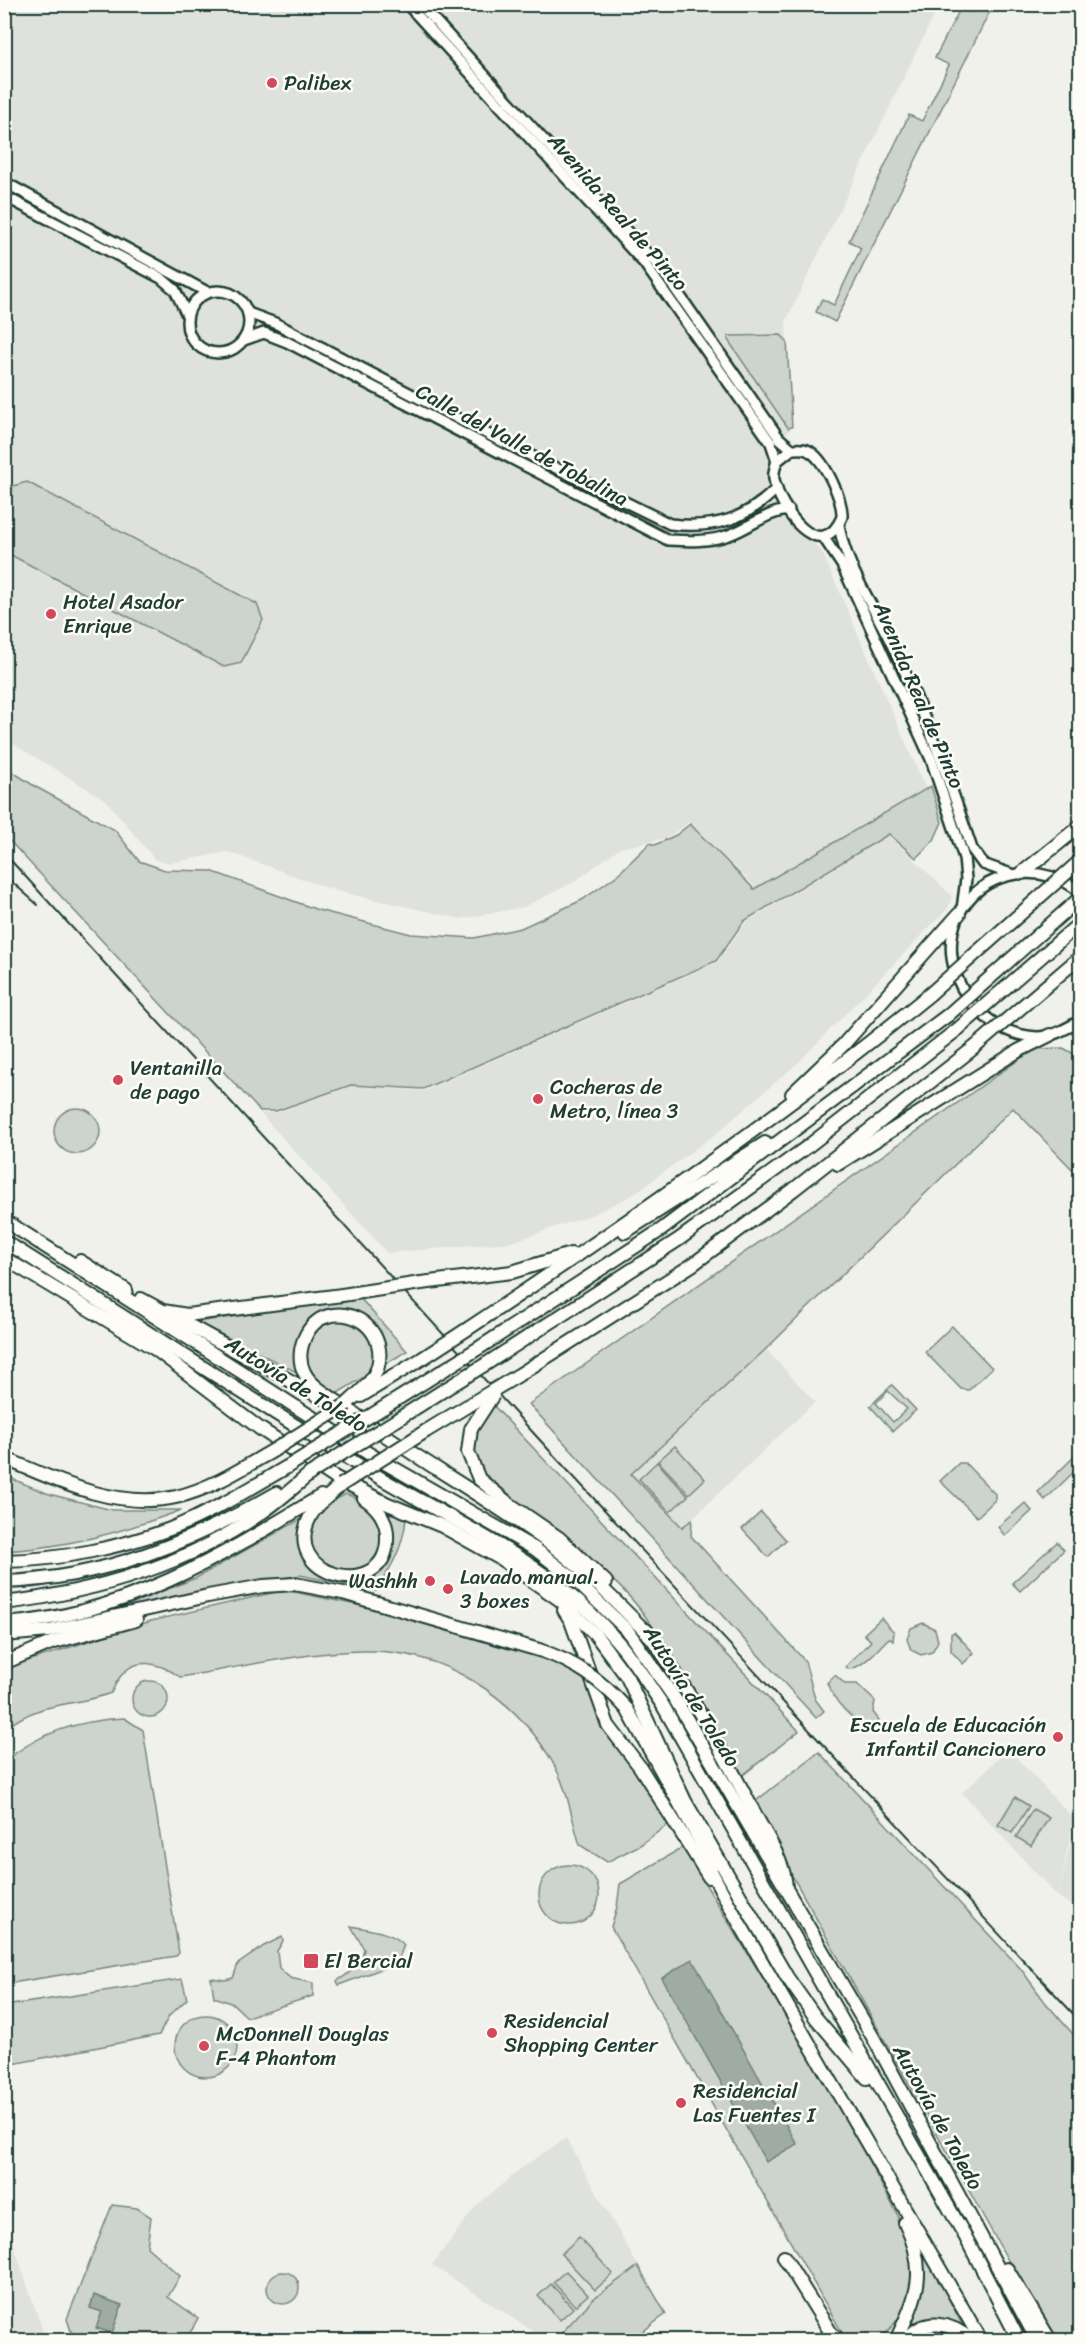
<svg xmlns="http://www.w3.org/2000/svg" width="1085" height="2345" viewBox="0 0 1085 2345" font-family="Sriracha,sans-serif">
  <style>
    .built { fill: #dfe2dc }
    .green { fill: #cdd3cd; stroke: #768880; stroke-width: 1.5; fill-rule: evenodd }
    .water { fill: #9faca4; stroke: #6c8077; stroke-width: 1.5 }
    .lines { fill: none; stroke-linecap: round; stroke-linejoin: round }
    .secondary-casing { stroke: #1f3d34; stroke-width: 14 }
    .motorway-casing { stroke: #1f3d34; stroke-width: 16 }
    .secondary { stroke: #fdfcf7; stroke-width: 9 }
    .motorway { stroke: #fdfcf7; stroke-width: 12 }
    .rail { stroke: #1f3d34; stroke-width: 2 }
    .motorway-bridge-casing { stroke: #1f3d34; stroke-width: 16; stroke-linecap: butt }
    .motorway-bridge { stroke: #fdfcf7; stroke-width: 12 }
    .poi-dot { fill: #d1495b; stroke: #fdfcf7; stroke-width: 2 }
    .labels { text-anchor: middle; stroke-width: 5; stroke-linejoin: round; paint-order: stroke }
    .poi-label { font-size: 21px; fill: #1f3d34; stroke: #fdfcf7; text-anchor: start }
    .street-label { font-size: 21px; fill: #1f3d34; stroke: #fdfcf7 }
  </style>
  <rect width="100%" height="100%" fill="#f0f1eb"/>
  <filter id="ink" filterUnits="userSpaceOnUse"><feTurbulence type="fractalNoise" baseFrequency=".0167" numOctaves="2"/><feDisplacementMap in="SourceGraphic" scale="12" xChannelSelector="R" yChannelSelector="G"/><feConvolveMatrix kernelMatrix="1 2 1 2 8 2 1 2 1" color-interpolation-filters="sRGB"/></filter>
  <g filter="url(#ink)">
    <g class="built">
      <path d="M 4,5 L 939,5 L 786,321 L 792,427 L 772,452 L 772,482 L 788,517 L 822,552 L 926,789 L 756,888 L 689,822 L 667,838 L 620,848 L 574,882 L 524,907 L 461,919 L 336,891 L 228,852 L 170,863 L 155,860 L 106,800 L 5,739 Z"/>
      <path d="M 889,835 L 952,896 L 948,908 L 799,1062 L 717,1133 L 631,1196 L 591,1215 L 512,1242 L 387,1253 L 260,1113 L 276,1113 L 351,1086 L 423,1091 L 717,962 L 746,922 Z"/>
      <path d="M 766,1349 L 815,1402 L 683,1527 L 631,1474 Z"/>
      <path d="M 1008,1749 L 1074,1819 L 1058,1893 L 1076,1820 L 1080,1824 L 1080,1911 L 1057,1896 L 962,1793 Z"/>
      <path d="M 566,2138 L 638,2266 L 593,2299 L 555,2340 L 546,2340 L 432,2265 L 475,2207 L 524,2166 Z"/>
      <path d="M 4,2220 L 5,2220 L 46,2340 L 5,2340 Z"/>
    </g>
    <g class="green">
      <path d="M 976,4 L 993,5 L 835,322 L 816,312 L 822,299 L 834,305 L 861,248 L 849,241 L 909,115 L 922,121 L 949,65 L 935,58 L 961,7 L 972,12 Z"/>
      <path d="M 781,335 L 787,341 L 792,427 L 788,428 L 728,340 L 728,336 Z"/>
      <path d="M 27,482 L 257,604 L 263,620 L 241,663 L 224,667 L 5,552 L 5,496 L 9,487 Z"/>
      <path d="M 5,767 L 36,787 L 115,830 L 139,861 L 165,870 L 211,871 L 318,910 L 411,934 L 474,938 L 521,928 L 582,900 L 616,876 L 650,843 L 655,845 L 676,835 L 690,824 L 754,889 L 931,786 L 942,822 L 934,840 L 916,858 L 889,834 L 744,921 L 716,961 L 423,1089 L 351,1085 L 276,1111 L 260,1111 L 5,836 Z"/>
      <path d="M 1063,1048 L 1080,1057 L 1080,1161 L 1072,1169 L 1013,1108 L 766,1349 L 631,1474 L 682,1527 L 692,1520 L 691,1536 L 805,1661 L 815,1699 L 824,1711 L 816,1718 L 529,1404 L 1034,1049 Z"/>
      <circle cx="77" cy="1131" r="23"/>
      <path d="M 360,1298 L 407,1351 L 338,1393 L 197,1322 Z"/>
      <path d="M 952,1326 L 992,1368 L 969,1390 L 961,1389 L 925,1352 Z"/>
      <path d="M 892,1385 L 916,1410 L 893,1431 L 870,1406 ZM 888,1391 L 907,1409 L 893,1422 L 876,1403 Z"/>
      <path d="M 492,1404 L 799,1731 L 739,1778 C 709,1725 682,1666 645,1616 C 629,1593 605,1573 585,1554 C 557,1526 497,1498 479,1467 C 466,1445 479,1422 492,1404 Z"/>
      <path d="M 675,1446 L 705,1479 L 689,1494 L 658,1461 Z"/>
      <path d="M 1080,1451 L 1080,1466 L 1045,1500 L 1038,1492 Z"/>
      <path d="M 657,1462 L 688,1496 L 670,1512 L 639,1479 Z"/>
      <path d="M 959,1463 L 965,1463 L 995,1494 L 995,1500 L 977,1517 L 940,1481 Z"/>
      <path d="M 5,1476 L 49,1494 L 112,1510 L 182,1510 C 122,1532 69,1547 5,1551 Z"/>
      <path d="M 346,1494 L 406,1519 C 403,1548 392,1566 376,1591 L 300,1575 L 106,1613 L 196,1578 Z"/>
      <path d="M 1025,1503 L 1032,1511 L 1005,1536 L 998,1527 Z"/>
      <path d="M 761,1512 L 786,1540 L 768,1557 L 742,1529 Z"/>
      <path d="M 1057,1542 L 1064,1550 L 1020,1591 L 1012,1583 Z"/>
      <path d="M 285,1590 L 376,1609 L 555,1659 L 586,1678 L 603,1727 L 642,1779 L 670,1823 L 640,1845 L 607,1862 L 580,1845 C 571,1817 568,1789 553,1763 C 516,1697 442,1649 365,1651 C 303,1652 241,1667 180,1677 C 160,1663 134,1654 118,1680 C 115,1684 114,1688 111,1693 C 74,1707 40,1700 5,1729 L 5,1671 L 15,1665 L 151,1621 Z"/>
      <path d="M 881,1618 L 894,1632 L 893,1641 L 889,1638 C 879,1647 863,1669 848,1669 L 846,1666 L 871,1641 L 864,1634 Z"/>
      <path d="M 923,1623 L 935,1629 L 938,1641 L 932,1652 L 921,1655 L 911,1650 L 907,1639 L 911,1628 Z"/>
      <path d="M 954,1632 L 974,1653 L 963,1664 L 951,1651 L 951,1634 Z"/>
      <path d="M 835,1675 L 845,1684 L 857,1684 L 875,1701 L 873,1712 L 879,1720 L 871,1728 C 852,1722 834,1701 827,1683 Z"/>
      <circle cx="150" cy="1699" r="18"/>
      <path d="M 124,1718 L 143,1730 L 179,1953 L 176,1956 L 5,1984 L 5,1762 C 36,1733 81,1720 124,1718 Z"/>
      <path d="M 819,1752 L 1021,1969 L 1045,2002 L 1080,2042 L 1080,2340 L 1049,2340 L 1023,2287 L 752,1804 Z"/>
      <path d="M 1015,1797 L 1029,1806 L 1012,1833 L 998,1825 Z"/>
      <path d="M 1033,1809 L 1049,1818 L 1031,1846 L 1016,1837 Z"/>
      <path d="M 683,1847 C 747,1954 816,2060 874,2171 C 889,2200 915,2238 914,2272 C 914,2301 900,2318 881,2339 L 854,2340 L 844,2336 L 611,1927 L 617,1907 L 620,1884 Z"/>
      <circle cx="569" cy="1895" r="30"/>
      <path d="M 351,1926 C 367,1929 394,1932 404,1945 L 397,1963 L 339,1985 L 337,1981 C 350,1973 361,1965 364,1949 Z"/>
      <path d="M 282,1937 L 283,1941 L 277,1951 L 279,1968 L 290,1978 L 313,1983 L 313,1996 L 247,2017 L 233,2004 L 214,1997 L 211,1978 L 225,1980 L 233,1978 L 238,1964 L 264,1946 Z"/>
      <path d="M 182,1979 L 187,1999 L 169,2016 L 159,2035 L 13,2064 L 5,2056 L 5,2006 Z"/>
      <circle cx="206" cy="2046" r="31"/>
      <path d="M 112,2205 L 137,2208 L 151,2217 L 147,2247 L 180,2276 L 168,2297 L 198,2318 L 186,2340 L 74,2340 L 67,2319 Z"/>
      <path d="M 579,2237 L 613,2274 L 595,2290 L 561,2254 Z"/>
      <path d="M 923,2249 L 970,2340 L 893,2340 C 923,2313 920,2287 923,2249 Z"/>
      <path d="M 638,2266 L 666,2314 L 631,2340 L 555,2340 L 593,2299 Z"/>
      <path d="M 566,2271 L 588,2295 L 575,2306 L 553,2282 Z"/>
      <circle cx="283" cy="2288" r="16"/>
      <path d="M 551,2284 L 573,2308 L 560,2320 L 538,2296 Z"/>
    </g>
    <g class="water">
      <path d="M 692,1959 L 797,2144 L 766,2162 L 662,1978 Z"/>
      <path d="M 94,2295 L 122,2305 L 112,2333 L 96,2328 L 102,2312 L 90,2308 Z"/>
    </g>
    <g class="lines">
      <defs>
        <g id="secondary">
          <path d="M 407,4 L 644,263 L 771,443 L 777,461"/>
          <path d="M 420,4 L 662,270 L 779,438 L 792,449"/>
          <path d="M 4,182 L 207,292"/>
          <path d="M 4,196 L 161,278 L 175,290 L 187,315"/>
          <circle cx="218" cy="322" r="31"/>
          <path d="M 248,313 L 275,323 L 497,439 L 670,524 C 714,529 746,520 777,488"/>
          <path d="M 244,340 L 264,333 L 287,342 L 668,540 C 689,541 709,542 729,535 C 750,528 765,512 789,510"/>
          <path d="M 792,449 C 796,449 803,448 807,450 C 824,457 843,500 842,517 C 820,567 779,508 774,479 C 773,472 775,467 777,461 Z"/>
          <path d="M 839,525 C 846,569 875,607 893,647 C 925,712 949,780 972,849 L 983,864 L 1011,874"/>
          <path d="M 824,538 L 842,565 L 931,759 L 964,858 L 966,879 L 962,909"/>
          <path d="M 964,906 C 989,868 1046,863 1080,892"/>
          <path d="M 957,918 C 935,972 980,1035 1037,1037 C 1053,1037 1067,1028 1080,1021"/>
        </g>
        <g id="motorway">
          <path d="M 1022,873 L 1080,826"/>
          <path d="M 792,1094 L 843,1045 L 959,914"/>
          <path d="M 838,1164 L 1018,1051 L 1050,1035"/>
          <path d="M 4,1220 L 371,1455 L 535,1549 L 576,1581 L 627,1630 L 675,1699 L 874,2039 L 1037,2340"/>
          <path d="M 625,1232 L 765,1143"/>
          <path d="M 4,1241 C 122,1315 238,1391 357,1464 C 446,1519 548,1559 617,1641 C 634,1660 647,1683 662,1704 L 965,2236 L 1019,2340"/>
          <path d="M 4,1258 L 155,1349 L 259,1428 L 340,1481"/>
          <path d="M 80,1261 L 126,1290"/>
          <path d="M 421,1283 L 512,1272 L 571,1254"/>
          <path d="M 141,1299 L 163,1311 L 187,1315 L 342,1295"/>
          <path d="M 172,1316 L 322,1398"/>
          <path d="M 469,1328 C 628,1223 783,1114 930,994"/>
          <path d="M 482,1346 L 661,1230 L 948,1015"/>
          <path d="M 486,1364 L 678,1240 L 807,1147 L 958,1029"/>
          <path d="M 517,1376 L 692,1265 L 793,1190 L 975,1047"/>
          <path d="M 361,1396 L 423,1358"/>
          <path d="M 347,1404 C 358,1393 374,1382 378,1366 C 386,1335 359,1308 328,1316 C 307,1321 294,1352 304,1372 C 311,1387 331,1397 345,1407 C 408,1454 478,1492 542,1538 C 582,1567 616,1601 650,1636"/>
          <path d="M 383,1408 L 426,1381"/>
          <path d="M 398,1419 L 444,1390"/>
          <path d="M 471,1429 L 468,1452 L 479,1479 L 508,1503 L 559,1538 L 606,1582"/>
          <path d="M 426,1431 L 454,1414"/>
          <path d="M 4,1458 C 57,1481 117,1510 176,1497 C 211,1489 243,1468 274,1450"/>
          <path d="M 334,1477 L 388,1504 L 442,1526 L 501,1559 L 560,1600 L 595,1634 L 627,1677 L 685,1801 L 787,1977 L 816,2018 L 867,2078"/>
          <path d="M 341,1485 C 331,1494 318,1503 311,1515 C 277,1578 386,1602 387,1540 C 388,1522 379,1508 364,1498"/>
          <path d="M 4,1561 C 59,1560 119,1548 170,1529 C 211,1513 249,1489 287,1467"/>
          <path d="M 4,1582 C 103,1579 193,1541 277,1493"/>
          <path d="M 4,1603 C 95,1592 186,1565 261,1513 C 279,1501 295,1486 311,1473"/>
          <path d="M 564,1610 L 571,1621 L 608,1725 L 640,1767 L 709,1877"/>
          <path d="M 4,1624 C 124,1616 222,1556 321,1496"/>
          <path d="M 646,1630 C 688,1687 723,1753 756,1816 C 768,1839 784,1861 786,1887"/>
          <path d="M 4,1635 L 49,1631 L 208,1596 L 263,1586 L 295,1584 L 343,1593 L 539,1650"/>
          <path d="M 4,1663 L 51,1643 L 136,1620"/>
          <path d="M 627,1709 L 713,1864"/>
          <path d="M 710,1859 L 711,1871 L 729,1905 L 981,2340"/>
          <path d="M 784,2257 L 831,2333 L 839,2340"/>
          <path d="M 1007,2269 L 1050,2340"/>
          <path d="M 896,2340 C 918,2296 928,2270 905,2223"/>
          <path d="M 907,2340 C 924,2316 952,2323 971,2340"/>
        </g>
      </defs>
      <use href="#secondary" class="secondary-casing"/>
      <use href="#motorway" class="motorway-casing"/>
      <use href="#secondary" class="secondary"/>
      <use href="#motorway" class="motorway"/>
      <g class="rail">
        <path d="M 4,853 L 559,1461 L 1080,2021"/>
        <path d="M 4,875 L 38,905"/>
      </g>
      <defs>
        <g id="motorway-bridge">
          <path d="M 930,994 L 1080,861"/>
          <path d="M 948,1015 L 1080,898"/>
          <path d="M 958,1029 L 1080,923"/>
          <path d="M 975,1047 L 1080,957"/>
          <path d="M 342,1295 L 421,1283"/>
          <path d="M 423,1358 L 469,1328"/>
          <path d="M 426,1381 L 482,1346"/>
          <path d="M 444,1390 L 486,1364"/>
          <path d="M 454,1414 L 517,1376"/>
          <path d="M 471,1429 L 493,1395"/>
          <path d="M 274,1450 L 347,1404"/>
          <path d="M 287,1467 L 383,1408"/>
          <path d="M 311,1473 L 398,1419"/>
          <path d="M 341,1485 L 426,1431"/>
          <path d="M 539,1650 C 576,1662 601,1680 627,1709"/>
        </g>
      </defs>
      <use href="#motorway-bridge" class="motorway-bridge-casing"/>
      <use href="#motorway-bridge" class="motorway-bridge"/>
    </g>
  </g>
  <g class="poi-dot">
    <circle cx="272" cy="83" r="6"/>
    <circle cx="51" cy="614" r="6"/>
    <circle cx="118" cy="1080" r="6"/>
    <circle cx="538" cy="1099" r="6"/>
    <circle cx="430" cy="1581" r="6"/>
    <circle cx="448" cy="1589" r="6"/>
    <circle cx="1058" cy="1737" r="6"/>
    <rect x="303" y="1953" width="16" height="16" rx="3"/>
    <circle cx="492" cy="2033" r="6"/>
    <circle cx="204" cy="2046" r="6"/>
    <circle cx="681" cy="2103" r="6"/>
  </g>
  <g class="labels">
    <g class="poi-label">
      <text x="284" y="90">Palibex</text>
      <text x="63" y="609">Hotel Asador<tspan x="63" dy="24">Enrique</tspan></text>
      <text x="130" y="1075">Ventanilla<tspan x="130" dy="24">de pago</tspan></text>
      <text x="550" y="1094">Cocheras de<tspan x="550" dy="24">Metro, línea 3</tspan></text>
      <text x="460" y="1584">Lavado manual.<tspan x="460" dy="24">3 boxes</tspan></text>
      <text x="418" y="1588" text-anchor="end">Washhh</text>
      <text x="1046" y="1732" text-anchor="end">Escuela de Educación<tspan x="1046" dy="24">Infantil Cancionero</tspan></text>
      <text x="324" y="1968">El Bercial</text>
      <text x="504" y="2028">Residencial<tspan x="504" dy="24">Shopping Center</tspan></text>
      <text x="216" y="2041">McDonnell Douglas<tspan x="216" dy="24">F-4 Phantom</tspan></text>
      <text x="693" y="2098">Residencial<tspan x="693" dy="24">Las Fuentes I</tspan></text>
    </g>
    <g class="street-label">
      <text transform="translate(618 212) rotate(49)" y="7">Avenida Real de Pinto</text>
      <text transform="translate(522 445) rotate(28)" y="7">Calle del Valle de Tobalina</text>
      <text transform="translate(919 695) rotate(67)" y="7">Avenida Real de Pinto</text>
      <text transform="translate(296 1384) rotate(32)" y="7">Autovía de Toledo</text>
      <text transform="translate(692 1696) rotate(58)" y="7">Autovía de Toledo</text>
      <text transform="translate(938 2117) rotate(61)" y="7">Autovía de Toledo</text>
    </g>
  </g>
  <rect width="1085" height="2345" fill="none" stroke="#fdfcf7" stroke-width="24"/>
  <rect x="12" y="12" width="1061" height="2321" fill="none" stroke="#1f3d34" stroke-width="2" filter="url(#ink)"/>
</svg>
